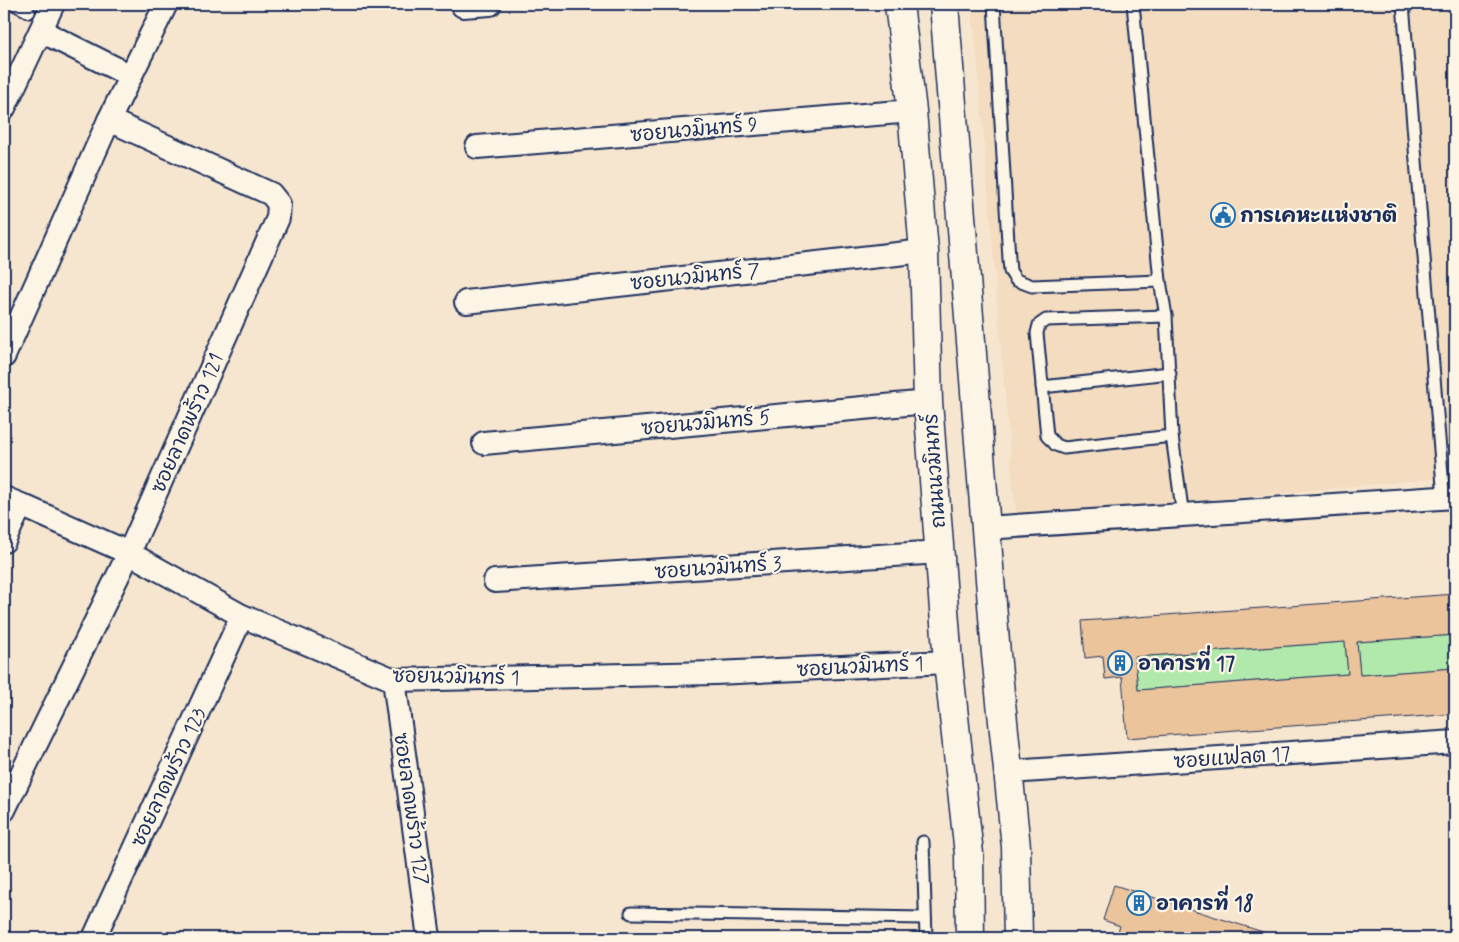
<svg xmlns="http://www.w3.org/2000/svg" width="1459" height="942" viewBox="0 0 1459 942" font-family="Mynerve,'Playpen Sans Thai',sans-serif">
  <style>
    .built { fill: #f3dcbf }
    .green { fill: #b1e9ac; stroke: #668c85 }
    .building { fill: #ebc49b; stroke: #1b2f5e; fill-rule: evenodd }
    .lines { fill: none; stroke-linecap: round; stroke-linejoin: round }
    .service-casing { stroke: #1b2f5e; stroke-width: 15 }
    .minor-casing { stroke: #1b2f5e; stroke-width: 26 }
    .secondary-casing { stroke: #1b2f5e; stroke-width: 31 }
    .service { stroke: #fcf5e5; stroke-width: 11 }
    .minor { stroke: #fcf5e5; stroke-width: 22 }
    .secondary { stroke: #fcf5e5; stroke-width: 28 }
    .labels { text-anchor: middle; stroke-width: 4.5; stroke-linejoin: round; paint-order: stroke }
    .street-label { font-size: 20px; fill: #1b2f5e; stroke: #fcf5e5 }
    .poi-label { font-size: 20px; font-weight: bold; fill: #1b2f5e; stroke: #fcf5e5; text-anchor: start }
  </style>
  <rect width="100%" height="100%" fill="#f7e6cf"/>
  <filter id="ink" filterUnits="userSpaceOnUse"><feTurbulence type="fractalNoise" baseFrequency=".02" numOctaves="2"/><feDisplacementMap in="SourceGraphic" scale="10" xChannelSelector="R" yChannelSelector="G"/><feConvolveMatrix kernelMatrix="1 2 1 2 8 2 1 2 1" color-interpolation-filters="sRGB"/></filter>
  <g filter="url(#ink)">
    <path class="built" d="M 971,4 L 1455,4 L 1455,490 L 1443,492 L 1441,478 L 1016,518 L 1004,384 L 976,46 Z"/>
    <g class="green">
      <path d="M 1455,635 L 1455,668 L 1360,675 L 1357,642 Z"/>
      <path d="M 1345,642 L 1348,674 L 1138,690 L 1135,657 Z"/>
    </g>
    <g class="building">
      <path d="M 1455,594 L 1455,635 L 1357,642 L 1360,675 L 1455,668 L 1455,714 L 1127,738 L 1122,677 L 1105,679 L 1103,656 L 1085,658 L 1082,621 ZM 1345,642 L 1348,674 L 1138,690 L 1135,657 Z"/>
      <path d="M 1114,885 L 1282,938 L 1116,938 L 1120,926 L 1103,920 Z"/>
    </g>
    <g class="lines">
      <defs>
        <g id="service">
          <path d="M 14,4 L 29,12"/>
          <path d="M 994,4 L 1009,259 L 1010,271 L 1016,280 L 1032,286 L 1160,281"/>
          <path d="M 1133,4 L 1160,281 L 1166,316 L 1172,436 L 1183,516"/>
          <path d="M 1403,4 L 1444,498"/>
          <path d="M 1166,316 L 1046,320 L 1039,325 L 1037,333 L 1047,436 L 1056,445 L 1064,448 L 1172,436"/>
          <path d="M 1042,387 L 1170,373"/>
          <path d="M 923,842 L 926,938"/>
          <path d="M 631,913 L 925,918"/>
        </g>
        <g id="minor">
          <path d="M 463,6 L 490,4"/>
          <path d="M 41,31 L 131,76"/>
          <path d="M 4,108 L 53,4"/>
          <path d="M 477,147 L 912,111"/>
          <path d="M 466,302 L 924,251"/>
          <path d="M 4,356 L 109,120 L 166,4"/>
          <path d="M 484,443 L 928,402"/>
          <path d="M 4,498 L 21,505 L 129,553 L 242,616 L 394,680 L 715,673 L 948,662"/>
          <path d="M 985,528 L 1455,497"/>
          <path d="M 4,541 L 21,505"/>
          <path d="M 495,581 L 940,552"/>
          <path d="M 394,680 L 429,938"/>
          <path d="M 1009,772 L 1455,742"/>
          <path d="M 4,810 L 129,553 L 278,218 L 279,204 L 271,194 L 109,120"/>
          <path d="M 94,938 L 242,616"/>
        </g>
        <g id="secondary">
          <path d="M 899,4 L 912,111 L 924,251 L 928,402 L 948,662 L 969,854 L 970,938"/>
          <path d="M 944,4 L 996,654 L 1016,847 L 1018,938"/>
        </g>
      </defs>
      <use href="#service" class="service-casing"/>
      <use href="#minor" class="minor-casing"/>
      <use href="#secondary" class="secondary-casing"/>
      <use href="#service" class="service"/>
      <use href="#minor" class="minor"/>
      <use href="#secondary" class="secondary"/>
    </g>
  </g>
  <defs>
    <symbol id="civic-ring" viewBox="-11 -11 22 22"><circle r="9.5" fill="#fcf5e5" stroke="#1f6fb2" stroke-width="1.5"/><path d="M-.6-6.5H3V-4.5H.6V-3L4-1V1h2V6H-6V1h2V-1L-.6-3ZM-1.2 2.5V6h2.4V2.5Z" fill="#1f6fb2"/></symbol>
    <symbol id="building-ring" viewBox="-11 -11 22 22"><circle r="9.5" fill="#fcf5e5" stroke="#1f6fb2" stroke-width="1.5"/><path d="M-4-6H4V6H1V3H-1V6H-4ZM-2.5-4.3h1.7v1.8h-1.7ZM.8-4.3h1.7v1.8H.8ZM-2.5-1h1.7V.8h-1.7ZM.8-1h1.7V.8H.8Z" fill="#1f6fb2"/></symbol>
  </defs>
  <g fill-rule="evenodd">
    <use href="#civic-ring" x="1209" y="201" width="28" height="28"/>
    <use href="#building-ring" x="1106" y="649" width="28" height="28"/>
    <use href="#building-ring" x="1125" y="889" width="28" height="28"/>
  </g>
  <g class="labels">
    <g class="street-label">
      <text transform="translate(694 129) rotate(-5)" y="7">ซอยนวมินทร์ 9</text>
      <text transform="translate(695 276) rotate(-6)" y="7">ซอยนวมินทร์ 7</text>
      <text transform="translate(706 422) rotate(-5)" y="7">ซอยนวมินทร์ 5</text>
      <text transform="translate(187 423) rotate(-66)" y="7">ซอยลาดพร้าว 121</text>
      <text transform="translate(934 471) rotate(-94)" y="7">ถนนนวมินทร์</text>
      <text transform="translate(718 567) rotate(-4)" y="7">ซอยนวมินทร์ 3</text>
      <text transform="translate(860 666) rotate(-3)" y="7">ซอยนวมินทร์ 1</text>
      <text transform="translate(456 676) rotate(1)" y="7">ซอยนวมินทร์ 1</text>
      <text transform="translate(1232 757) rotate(-4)" y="7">ซอยแฟลต 17</text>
      <text transform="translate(168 777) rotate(-65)" y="7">ซอยลาดพร้าว 123</text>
      <text transform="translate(412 809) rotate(82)" y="7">ซอยลาดพร้าว 127</text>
    </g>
    <g class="poi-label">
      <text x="1240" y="222">การเคหะแห่งชาติ</text>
      <text x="1138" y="670">อาคารที่ 17</text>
      <text x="1156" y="910">อาคารที่ 18</text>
    </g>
  </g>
  <rect width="1459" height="942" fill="none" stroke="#fcf5e5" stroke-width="20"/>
  <rect x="10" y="10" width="1439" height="922" fill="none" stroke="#1b2f5e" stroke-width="2" filter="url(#ink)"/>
</svg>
